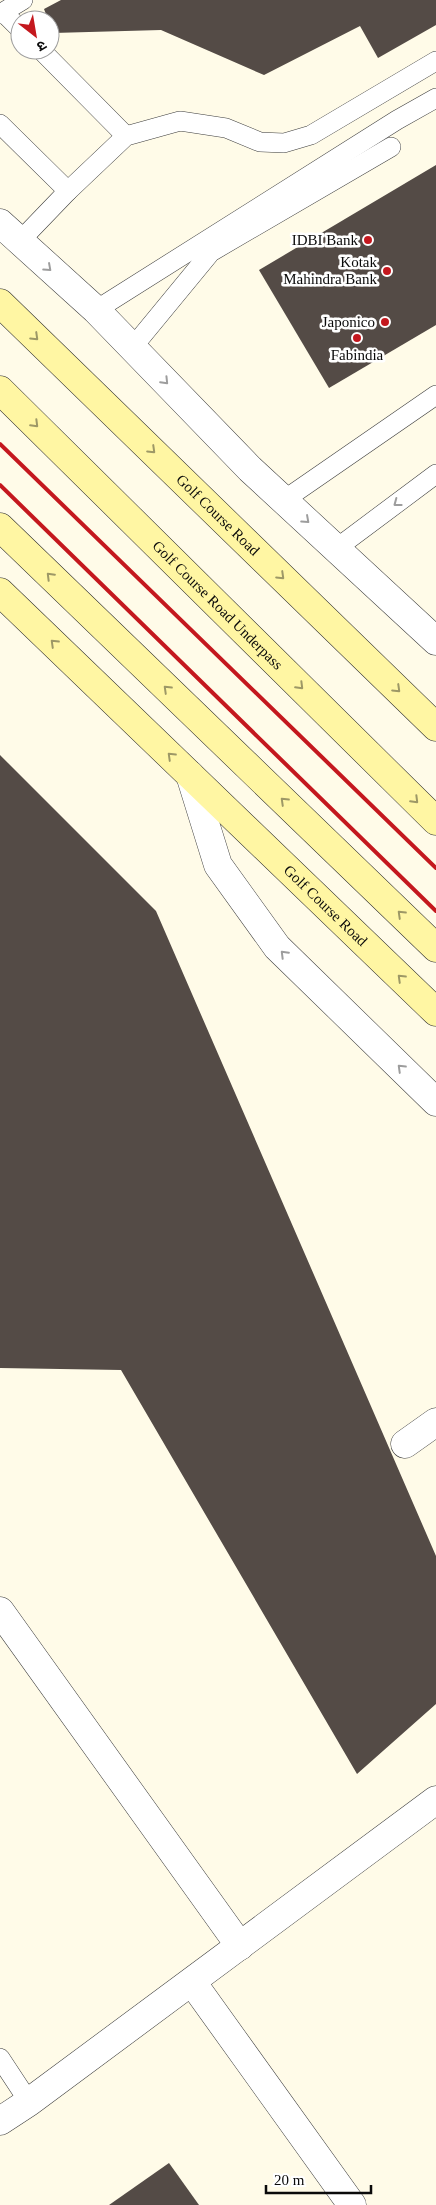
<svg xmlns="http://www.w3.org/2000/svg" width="436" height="2205" viewBox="0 0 436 2205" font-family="'Times New Roman','Noto Sans Devanagari',serif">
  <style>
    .building { fill: #544b46 }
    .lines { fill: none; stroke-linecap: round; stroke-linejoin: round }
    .lane-casing { stroke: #3d3d3d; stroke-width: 20 }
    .street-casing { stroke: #3d3d3d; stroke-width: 29 }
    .secondary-casing { stroke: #2c2c2c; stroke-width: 29 }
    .lane { stroke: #fff; stroke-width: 19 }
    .street { stroke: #fff; stroke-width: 28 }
    .secondary { stroke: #fff6a3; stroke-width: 28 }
    .rail { stroke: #c4181e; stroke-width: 4 }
    .oneway { stroke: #9d9d9d }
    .oneway2 { stroke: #9d9866 }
    .poi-dot { fill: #c4181e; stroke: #fff; stroke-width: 2 }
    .labels { text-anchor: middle; stroke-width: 5; stroke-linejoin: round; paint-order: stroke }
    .poi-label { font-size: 15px; fill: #0a0a0a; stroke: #fff; text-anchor: end }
    .street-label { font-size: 15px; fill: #0a0a0a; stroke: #fff }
  </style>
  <rect width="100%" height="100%" fill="#fffbe8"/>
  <g class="building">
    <path d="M 61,0 L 436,0 L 436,25 L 378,58 L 360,26 L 264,75 L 161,30 L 53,33 L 44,9 Z"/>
    <path d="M 436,165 L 436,325 L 329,388 L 259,270 Z"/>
    <path d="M 0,755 L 156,911 L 436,1556 L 436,1704 L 357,1774 L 121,1370 L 0,1368 Z"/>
    <path d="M 169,2163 L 199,2205 L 109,2205 Z"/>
  </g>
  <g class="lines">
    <defs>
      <g id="lane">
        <path d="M 3,12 L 20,29"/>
        <path d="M 0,14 L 23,0"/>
        <path d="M 41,50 L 126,136"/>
        <path d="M 0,124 L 68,191 L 126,136 L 180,121 L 226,128 L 260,142 L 284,143 L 311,135 L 436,61"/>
        <path d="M 19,242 L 68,191"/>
        <path d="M 96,310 L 397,120 L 436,98"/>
        <path d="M 132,348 L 211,252 L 391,147"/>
        <path d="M 284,500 L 436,395"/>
        <path d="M 337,548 L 436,474"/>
        <path d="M 0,2058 L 29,2102"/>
      </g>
      <g id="street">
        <path d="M 0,223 L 96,310 L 250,469 L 436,641"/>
        <path d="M 190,775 L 218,865 L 277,947 L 436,1102"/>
        <path d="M 405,1444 L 436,1422"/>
        <path d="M 0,1611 L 240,1946"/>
        <path d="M 192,1982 L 352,2205"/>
        <path d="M 0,2121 L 29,2102 L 436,1800"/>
      </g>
      <g id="secondary">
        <path id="s1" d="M 0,303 L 436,727"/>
        <path id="s2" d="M 0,390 L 436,821"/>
        <path d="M 0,527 L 436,948"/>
        <path id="s3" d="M 0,592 L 436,1012"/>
      </g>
    </defs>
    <use href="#lane" class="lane-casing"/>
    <use href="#street" class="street-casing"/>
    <use href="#secondary" class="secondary-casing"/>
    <use href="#lane" class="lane"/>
    <use href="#street" class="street"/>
    <use href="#secondary" class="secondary"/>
    <g class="rail">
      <path d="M 0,444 L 436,868"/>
      <path d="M 0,485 L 436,911"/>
    </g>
  </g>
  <defs><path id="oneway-chevron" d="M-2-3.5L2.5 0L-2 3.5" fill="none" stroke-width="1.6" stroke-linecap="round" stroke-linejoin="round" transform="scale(1.25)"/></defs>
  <g class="oneway">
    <use href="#oneway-chevron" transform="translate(48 268) rotate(42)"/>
    <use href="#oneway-chevron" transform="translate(165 381) rotate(46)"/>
    <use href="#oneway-chevron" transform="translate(397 503) rotate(143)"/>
    <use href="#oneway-chevron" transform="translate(306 520) rotate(42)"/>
    <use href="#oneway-chevron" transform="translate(284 954) rotate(-135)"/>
    <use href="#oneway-chevron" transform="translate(401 1068) rotate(-136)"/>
  </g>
  <g class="oneway2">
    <use href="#oneway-chevron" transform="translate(35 337) rotate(44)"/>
    <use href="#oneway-chevron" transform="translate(35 424) rotate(45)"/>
    <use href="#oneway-chevron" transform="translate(152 450) rotate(44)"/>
    <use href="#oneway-chevron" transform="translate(50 576) rotate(-135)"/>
    <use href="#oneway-chevron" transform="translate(281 576) rotate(44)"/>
    <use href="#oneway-chevron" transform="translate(54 643) rotate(-136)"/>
    <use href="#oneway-chevron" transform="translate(300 686) rotate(45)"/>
    <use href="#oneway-chevron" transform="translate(167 689) rotate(-136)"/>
    <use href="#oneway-chevron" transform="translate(397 689) rotate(44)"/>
    <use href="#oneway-chevron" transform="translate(171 756) rotate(-136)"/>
    <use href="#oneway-chevron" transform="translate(415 800) rotate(45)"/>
    <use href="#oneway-chevron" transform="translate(284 801) rotate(-136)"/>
    <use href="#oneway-chevron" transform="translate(401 914) rotate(-136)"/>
    <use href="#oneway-chevron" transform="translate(401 978) rotate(-136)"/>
  </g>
  <g class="poi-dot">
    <circle cx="368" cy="240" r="5"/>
    <circle cx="387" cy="271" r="5"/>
    <circle cx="385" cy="322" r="5"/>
    <circle cx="357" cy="338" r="5"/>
  </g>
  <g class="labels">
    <g class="poi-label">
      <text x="358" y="245">IDBI Bank</text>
      <text x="377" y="267">Kotak<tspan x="377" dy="17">Mahindra Bank</tspan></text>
      <text x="375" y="327">Japonico</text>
      <text x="357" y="360" text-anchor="middle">Fabindia</text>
    </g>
    <g class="street-label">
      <text dy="5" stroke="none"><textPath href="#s1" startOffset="304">Golf Course Road</textPath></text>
      <text dy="5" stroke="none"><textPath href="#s2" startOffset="306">Golf Course Road Underpass</textPath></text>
      <text dy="5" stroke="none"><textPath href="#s3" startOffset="452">Golf Course Road</textPath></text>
    </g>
  </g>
  <g transform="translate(35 35) rotate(149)"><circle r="24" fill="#ffffff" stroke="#9d9d9d"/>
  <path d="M0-4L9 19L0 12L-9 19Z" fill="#c4181e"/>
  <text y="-8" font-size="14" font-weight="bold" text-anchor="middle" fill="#0a0a0a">उ</text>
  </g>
  <path d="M266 2185v8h105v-8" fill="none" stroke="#0a0a0a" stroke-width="2.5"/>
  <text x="274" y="2185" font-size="15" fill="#0a0a0a" stroke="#ffffff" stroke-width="4" paint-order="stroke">20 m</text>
</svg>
